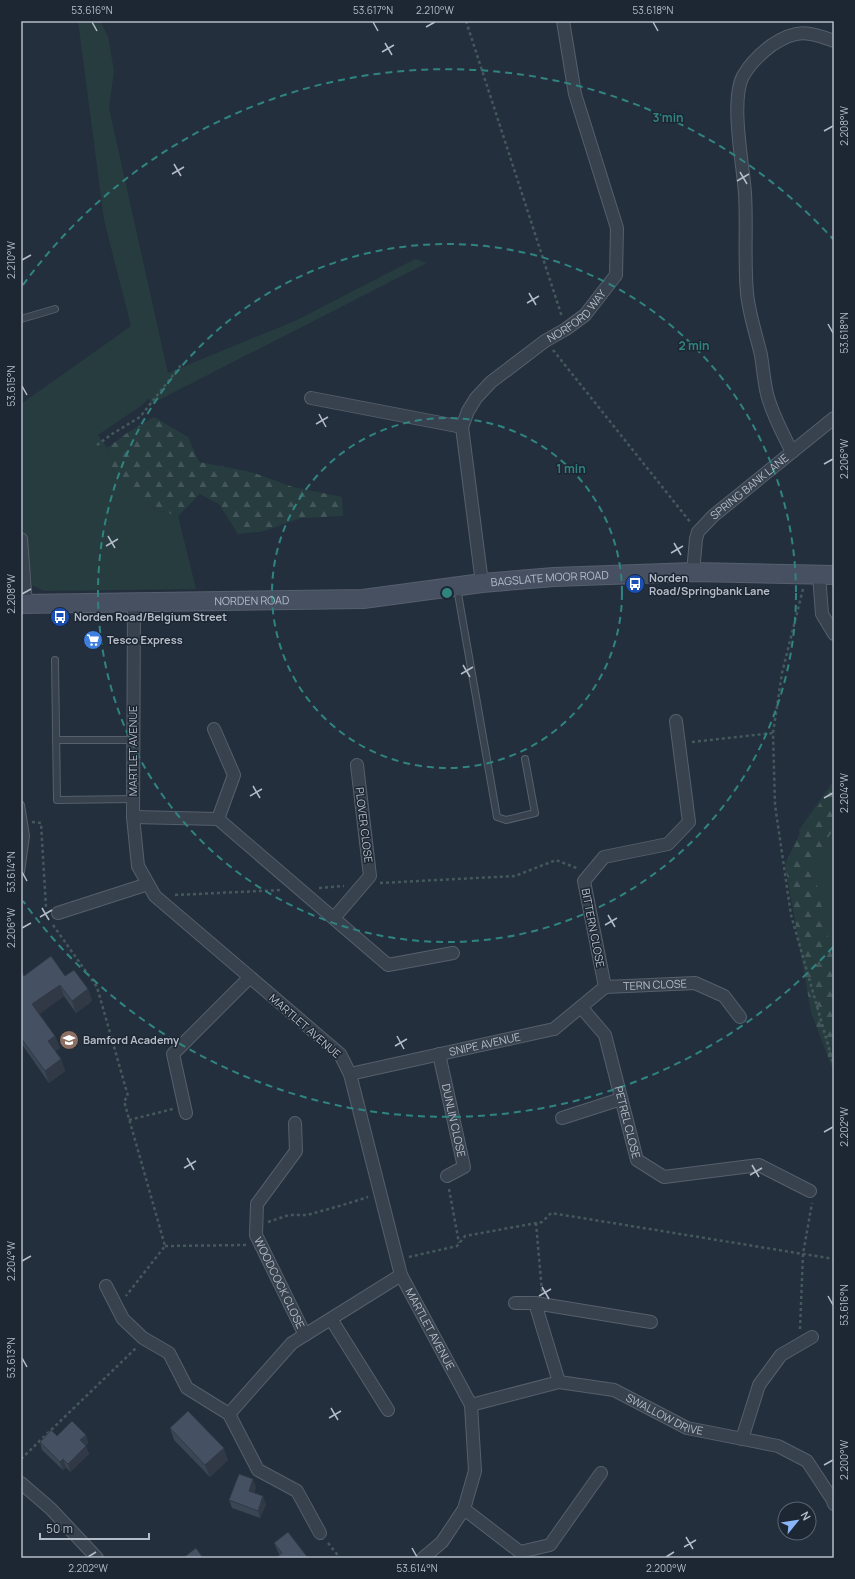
<svg xmlns="http://www.w3.org/2000/svg" width="855" height="1579" viewBox="0 0 855 1579" font-family="Manrope,sans-serif">
  <style>
    .grass { fill: #263c3f }
    .forest { fill: url(#forest-firs) }
    .lines { fill: none; stroke-linecap: round; stroke-linejoin: round }
    .lane-casing { stroke: #565f6c; stroke-width: 8 }
    .street-casing { stroke: #565f6c; stroke-width: 14 }
    .secondary-casing { stroke: #565f6c; stroke-width: 20 }
    .path { stroke: #44595c; stroke-width: 2.5; stroke-dasharray: 3 3; stroke-linecap: butt }
    .lane { stroke: #38414e; stroke-width: 6 }
    .street { stroke: #38414e; stroke-width: 12 }
    .secondary { stroke: #465061; stroke-width: 18 }
    .wall { fill: #3b4654 }
    .shaded-wall { fill: #303945 }
    .building { fill: #455162; stroke: #303945 }
    .ticks { fill: none; stroke: #b4bcc9; stroke-width: 1.5 }
    .ring { fill: none; stroke: #308480; stroke-width: 2; stroke-dasharray: 7 5 }
    .labels { text-anchor: middle; stroke-width: 3; stroke-linejoin: round; paint-order: stroke }
    .street-label { font-size: 11px; fill: #b4bcc9; stroke: #1d2633 }
    .poi-label { font-size: 11px; font-weight: bold; fill: #b4bcc9; stroke: #1d2633; text-anchor: start }
    .centre { fill: #308480; stroke: #1d2633; stroke-width: 2 }
    .ring-label { font-size: 12px; text-anchor: middle; font-weight: bold; fill: #308480; stroke: #1d2633; stroke-width: 3; stroke-linejoin: round; paint-order: stroke }
    .neatline { fill: none; stroke: #b4bcc9; stroke-width: 1.5 }
    .ticks-label { font-size: 10px; text-anchor: middle; fill: #b4bcc9 }
  </style>
  <defs>
    <pattern id="forest-firs" width="22" height="20" patternUnits="userSpaceOnUse"><rect width="22" height="20" fill="#263c3f"/><path d="M5 1l3.5 6h-7zM16 11l3.5 6h-7z" fill="#435659"/></pattern>
  </defs>
  <rect width="100%" height="100%" fill="#242f3e"/>
  <g class="grass">
    <path d="M 78,21 L 100,21 L 108,36 L 114,71 L 109,108 L 168,373 L 297,320 L 415,259 L 427,263 L 151,404 L 149,398 L 141,406 L 98,435 L 107,448 L 113,472 L 138,497 L 155,509 L 178,516 L 196,589 L 44,591 L 32,585 L 27,537 L 21,527 L 21,404 L 131,326 L 104,220 Z"/>
    <path d="M 834,780 L 834,1008 L 799,830 Z"/>
  </g>
  <g class="forest">
    <path d="M 154,417 L 188,437 L 199,462 L 251,472 L 293,487 L 342,497 L 343,516 L 301,518 L 264,531 L 238,534 L 219,504 L 200,494 L 178,516 L 155,509 L 138,497 L 113,472 L 107,448 L 127,433 Z"/>
    <path d="M 834,783 L 834,829 L 812,861 L 834,966 L 834,1073 L 811,1012 L 785,864 L 802,829 Z"/>
  </g>
  <g class="lines">
    <defs>
      <g id="lane">
        <path d="M 21,319 L 55,309"/>
        <path d="M 457,588 L 497,817 L 506,820 L 535,813 L 525,759"/>
        <path d="M 55,660 L 57,800 L 133,799"/>
        <path d="M 56,740 L 133,740"/>
        <path d="M 21,805 L 26,836 L 21,872"/>
      </g>
      <g id="street">
        <path d="M 311,398 L 462,427"/>
        <path d="M 792,452 C 783,434 772,414 767,394 C 764,381 763,368 761,355 C 756,334 749,314 747,293 C 744,260 747,226 745,193 C 743,164 730,101 743,76 C 750,64 761,53 772,45 C 796,29 808,31 834,41"/>
        <path d="M 21,539 L 26,604"/>
        <path id="s1" d="M 693,572 L 696,539 L 698,532 L 713,516 L 834,418"/>
        <path d="M 819,575 L 822,614 L 834,634"/>
        <path id="s2" d="M 482,583 L 462,427 L 468,411 L 476,398 L 491,382 L 545,341 L 566,329 L 585,315 L 616,275 L 617,228 L 575,94 L 563,21"/>
        <path id="s3" d="M 134,603 L 133,817 L 138,866 L 155,896 L 340,1054 L 350,1074 L 401,1275 L 471,1405 L 475,1471 L 464,1509 L 442,1542 L 423,1558"/>
        <path d="M 214,729 L 234,775 L 218,819 L 388,965 L 453,953"/>
        <path d="M 133,817 L 218,819"/>
        <path d="M 58,913 L 148,884"/>
        <path d="M 334,918 L 370,876 L 357,765"/>
        <path d="M 605,987 L 584,881 L 604,857 L 668,844 L 689,822 L 676,721"/>
        <path id="s4" d="M 605,987 L 695,983 L 724,996 L 740,1017"/>
        <path id="s5" d="M 581,1007 L 605,1035 L 637,1160 L 664,1177 L 759,1165 L 810,1191"/>
        <path id="s6" d="M 439,1054 L 464,1167 L 447,1176"/>
        <path id="s7" d="M 350,1074 L 554,1029 L 605,987"/>
        <path d="M 186,1113 L 173,1054 L 249,978"/>
        <path d="M 562,1118 L 621,1099"/>
        <path id="s8" d="M 295,1123 L 296,1151 L 257,1204 L 256,1235 L 305,1335"/>
        <path d="M 106,1286 L 123,1319 L 143,1338 L 169,1353 L 187,1388 L 229,1414 L 258,1470 L 297,1491 L 320,1533"/>
        <path d="M 515,1303 L 535,1303"/>
        <path d="M 331,1319 L 388,1410"/>
        <path d="M 559,1382 L 535,1303 L 651,1322"/>
        <path id="s9" d="M 471,1405 L 559,1382 L 614,1390 L 687,1428 L 778,1446 L 807,1461 L 832,1499 L 834,1504"/>
        <path d="M 229,1414 L 292,1343 L 401,1275"/>
        <path d="M 742,1439 L 759,1385 L 781,1355 L 812,1337"/>
        <path d="M 21,1483 L 51,1509 L 97,1558"/>
        <path d="M 464,1509 L 520,1552 L 550,1545 L 601,1473"/>
      </g>
      <g id="secondary">
        <path id="s10" d="M 21,604 L 363,599 L 482,583 L 554,577 L 693,572 L 834,575"/>
      </g>
    </defs>
    <use href="#lane" class="lane-casing"/>
    <use href="#street" class="street-casing"/>
    <use href="#secondary" class="secondary-casing"/>
    <g class="path">
      <path d="M 466,21 L 562,317"/>
      <path d="M 553,350 L 691,523"/>
      <path d="M 97,445 L 112,434 L 140,417 L 181,365"/>
      <path d="M 803,589 L 782,673 L 773,733 L 775,805 L 791,915 L 834,1066"/>
      <path d="M 692,742 L 773,733"/>
      <path d="M 32,822 L 41,823 L 46,907"/>
      <path d="M 380,883 L 515,876 L 556,860 L 579,869"/>
      <path d="M 319,888 L 344,886"/>
      <path d="M 175,895 L 282,890"/>
      <path d="M 53,925 L 97,987 L 128,1096 L 124,1101 L 165,1246 L 126,1296"/>
      <path d="M 129,1120 L 173,1109"/>
      <path d="M 449,1189 L 459,1243"/>
      <path d="M 268,1222 L 289,1215 L 307,1215 L 343,1205 L 368,1197"/>
      <path d="M 536,1223 L 542,1292"/>
      <path d="M 165,1246 L 247,1245"/>
      <path d="M 409,1257 L 457,1246 L 465,1236 L 542,1222 L 551,1213 L 834,1259"/>
      <path d="M 800,1329 L 803,1254 L 812,1203"/>
      <path d="M 21,1459 L 136,1348"/>
      <path d="M 328,1543 L 340,1558"/>
    </g>
    <use href="#lane" class="lane"/>
    <use href="#street" class="street"/>
    <use href="#secondary" class="secondary"/>
  </g>
  <g class="wall">
    <path d="M 21,971 L 24,976 L 65,976 L 88,989 L 92,1001 L 76,1013 L 64,996 L 39,1014 L 55,1036 L 60,1048 L 55,1051 L 61,1059 L 65,1071 L 49,1083 L 21,1043 Z"/>
    <path d="M 170,1428 L 228,1460 L 210,1477 L 174,1440 Z"/>
    <path d="M 86,1435 L 88,1443 L 85,1446 L 89,1454 L 70,1472 L 66,1467 L 63,1470 L 42,1450 L 40,1442 Z"/>
    <path d="M 256,1487 L 254,1493 L 266,1504 L 260,1518 L 232,1508 L 229,1500 Z"/>
    <path d="M 274,1543 L 308,1558 L 279,1558 L 278,1556 L 280,1555 L 277,1550 Z"/>
  </g>
  <g class="shaded-wall">
    <path d="M 60,985 L 64,996 L 37,1016 L 32,1004 Z"/>
    <path d="M 88,989 L 92,1001 L 76,1013 L 72,1001 Z"/>
    <path d="M 55,1036 L 60,1048 L 52,1053 L 48,1041 Z"/>
    <path d="M 61,1059 L 65,1071 L 49,1083 L 45,1071 Z"/>
    <path d="M 86,1435 L 88,1443 L 83,1448 L 80,1440 Z"/>
    <path d="M 86,1446 L 89,1454 L 70,1472 L 68,1464 Z"/>
    <path d="M 224,1448 L 228,1460 L 210,1477 L 205,1465 Z"/>
    <path d="M 63,1459 L 66,1467 L 63,1470 L 60,1462 Z"/>
    <path d="M 253,1479 L 256,1487 L 252,1499 L 249,1491 Z"/>
    <path d="M 263,1496 L 266,1504 L 260,1518 L 258,1511 Z"/>
  </g>
  <g class="building">
    <path d="M 51,956 L 65,976 L 74,970 L 88,989 L 72,1001 L 60,985 L 32,1004 L 55,1036 L 48,1041 L 61,1059 L 45,1071 L 21,1038 L 21,971 L 24,976 Z"/>
    <path d="M 188,1411 L 224,1448 L 205,1465 L 170,1428 Z"/>
    <path d="M 72,1421 L 86,1435 L 80,1440 L 86,1446 L 68,1464 L 63,1459 L 60,1462 L 40,1442 L 51,1430 L 57,1436 Z"/>
    <path d="M 239,1474 L 253,1479 L 249,1491 L 263,1496 L 258,1511 L 229,1500 Z"/>
    <path d="M 288,1532 L 308,1558 L 279,1558 L 278,1556 L 282,1553 L 274,1543 Z"/>
    <path d="M 196,1548 L 203,1558 L 183,1558 Z"/>
  </g>
  <path class="ticks" d="M 92,22 L 97,31M 373,22 L 378,31M 653,22 L 658,31M 426,27 L 435,22M 385,43 L 392,55M 382,52 L 394,45M 824,131 L 833,126M 174,164 L 181,176M 740,172 L 747,184M 172,174 L 184,167M 737,181 L 749,174M 22,260 L 31,255M 529,293 L 536,305M 527,303 L 539,296M 828,324 L 833,333M 22,386 L 27,395M 319,414 L 326,427M 316,424 L 328,417M 824,464 L 833,459M 108,536 L 115,548M 674,543 L 681,555M 106,546 L 118,539M 671,553 L 683,546M 22,594 L 31,589M 463,665 L 470,677M 461,674 L 473,667M 253,786 L 260,798M 250,796 L 262,789M 824,798 L 833,793M 22,872 L 27,881M 42,908 L 49,920M 608,915 L 615,927M 40,917 L 52,910M 605,925 L 617,918M 22,928 L 31,923M 397,1036 L 404,1049M 395,1046 L 407,1039M 824,1132 L 833,1127M 187,1158 L 194,1170M 752,1165 L 759,1177M 184,1168 L 196,1161M 750,1175 L 762,1168M 22,1261 L 31,1256M 542,1287 L 549,1299M 539,1296 L 551,1289M 828,1296 L 833,1305M 22,1358 L 27,1367M 331,1408 L 338,1420M 329,1418 L 341,1411M 824,1465 L 833,1460M 686,1537 L 693,1549M 684,1547 L 696,1540M 412,1548 L 417,1557M 88,1557 L 96,1552M 666,1557 L 674,1552"/>
  <g class="ring">
    <circle cx="447" cy="593" r="175"/>
    <circle cx="447" cy="593" r="349"/>
    <path d="M833 947A524 524 0 0 1 23 901M23 285A524 524 0 0 1 833 239"/>
  </g>
  <defs>
    <symbol id="bus-disc" viewBox="-11 -11 22 22"><circle r="9.5" fill="#1a4fb4" stroke="#1d2633"/><path d="M-5-6H5V4H4V6H2V4H-2V6H-4V4H-5ZM-3.5-4V0h7V-4ZM-3.5 1.2v1.5H-2V1.2ZM2 1.2v1.5H3.5V1.2Z" fill="#fff"/></symbol>
    <symbol id="supermarket-disc" viewBox="-11 -11 22 22"><circle r="9.5" fill="#3f7fe0" stroke="#1d2633"/><path d="M-6-5.5h2.5l.6 2H6L4.5 2H-2.5L-4.4-4H-6ZM-1.5 3.2a1.3 1.3 0 1 0 .1 0ZM3 3.2a1.3 1.3 0 1 0 .1 0Z" fill="#fff"/></symbol>
    <symbol id="school-disc" viewBox="-11 -11 22 22"><circle r="9.5" fill="#8d6e63" stroke="#1d2633"/><path d="M0-5L7-2L0 1L-7-2ZM-4 1L0 2.5L4 1V4Q0 6-4 4Z" fill="#fff"/></symbol>
  </defs>
  <g fill-rule="evenodd">
    <use href="#bus-disc" x="624" y="573" width="22" height="22"/>
    <use href="#bus-disc" x="49" y="606" width="22" height="22"/>
    <use href="#supermarket-disc" x="82" y="629" width="22" height="22"/>
    <use href="#school-disc" x="58" y="1029" width="22" height="22"/>
  </g>
  <g class="labels">
    <g class="street-label">
      <text dy="4" stroke="none"><textPath href="#s2" startOffset="320">NORFORD WAY</textPath></text>
      <text dy="4" stroke="none"><textPath href="#s1" startOffset="109">SPRING BANK LANE</textPath></text>
      <text dy="4" stroke="none"><textPath href="#s10" startOffset="530">BAGSLATE MOOR ROAD</textPath></text>
      <text dy="4" stroke="none"><textPath href="#s10" startOffset="231">NORDEN ROAD</textPath></text>
      <text transform="translate(133 751) rotate(-90)" y="4">MARTLET AVENUE</text>
      <text transform="translate(364 825) rotate(83)" y="4">PLOVER CLOSE</text>
      <text transform="translate(593 928) rotate(79)" y="4">BITTERN CLOSE</text>
      <text dy="4" stroke="none"><textPath href="#s4" startOffset="50">TERN CLOSE</textPath></text>
      <text transform="translate(305 1026) rotate(41)" y="4">MARTLET AVENUE</text>
      <text dy="4" stroke="none"><textPath href="#s7" startOffset="138">SNIPE AVENUE</textPath></text>
      <text dy="4" stroke="none"><textPath href="#s6" startOffset="68">DUNLIN CLOSE</textPath></text>
      <text dy="4" stroke="none"><textPath href="#s5" startOffset="127">PETREL CLOSE</textPath></text>
      <text dy="4" stroke="none"><textPath href="#s8" startOffset="178">WOODCOCK CLOSE</textPath></text>
      <text dy="4" stroke="none"><textPath href="#s3" startOffset="832">MARTLET AVENUE</textPath></text>
      <text dy="4" stroke="none"><textPath href="#s9" startOffset="203">SWALLOW DRIVE</textPath></text>
    </g>
    <g class="poi-label">
      <text x="649" y="582">Norden<tspan x="649" dy="13">Road/Springbank Lane</tspan></text>
      <text x="74" y="621">Norden Road/Belgium Street</text>
      <text x="107" y="644">Tesco Express</text>
      <text x="83" y="1044">Bamford Academy</text>
    </g>
  </g>
  <circle cx="447" cy="593" r="6" class="centre"/>
  <g class="ring-label">
    <text x="668" y="122">3 min</text>
    <text x="694" y="350">2 min</text>
    <text x="571" y="473">1 min</text>
  </g>
  <rect width="855" height="1579" fill="none" stroke="#1d2633" stroke-width="44"/>
  <g transform="translate(797 1521) rotate(60)"><circle r="19" fill="#1d2633" stroke="#59626f"/>
  <path d="M0-3L7 15L0 10L-7 15Z" fill="#8ab4f8"/>
  <text y="-6" font-size="11" font-weight="bold" text-anchor="middle" fill="#b4bcc9">N</text>
  </g>
  <path d="M40 1533v6h109v-6" fill="none" stroke="#b4bcc9" stroke-width="2"/>
  <text x="46" y="1533" font-size="12" fill="#b4bcc9" stroke="#1d2633" stroke-width="3" paint-order="stroke">50 m</text>
  <rect x="22" y="22" width="811" height="1535" class="neatline"/>
  <g class="ticks-label">
    <text x="92" y="14">53.616°N</text>
    <text x="373" y="14">53.617°N</text>
    <text x="435" y="14">2.210°W</text>
    <text x="653" y="14">53.618°N</text>
    <text transform="translate(844 126) rotate(-90)" y="4">2.208°W</text>
    <text transform="translate(11 260) rotate(-90)" y="4">2.210°W</text>
    <text transform="translate(844 333) rotate(-90)" y="4">53.618°N</text>
    <text transform="translate(11 386) rotate(-90)" y="4">53.615°N</text>
    <text transform="translate(844 459) rotate(-90)" y="4">2.206°W</text>
    <text transform="translate(11 594) rotate(-90)" y="4">2.208°W</text>
    <text transform="translate(844 793) rotate(-90)" y="4">2.204°W</text>
    <text transform="translate(11 872) rotate(-90)" y="4">53.614°N</text>
    <text transform="translate(11 928) rotate(-90)" y="4">2.206°W</text>
    <text transform="translate(844 1127) rotate(-90)" y="4">2.202°W</text>
    <text transform="translate(11 1261) rotate(-90)" y="4">2.204°W</text>
    <text transform="translate(844 1305) rotate(-90)" y="4">53.616°N</text>
    <text transform="translate(11 1358) rotate(-90)" y="4">53.613°N</text>
    <text transform="translate(844 1460) rotate(-90)" y="4">2.200°W</text>
    <text x="88" y="1572">2.202°W</text>
    <text x="417" y="1572">53.614°N</text>
    <text x="666" y="1572">2.200°W</text>
  </g>
</svg>
